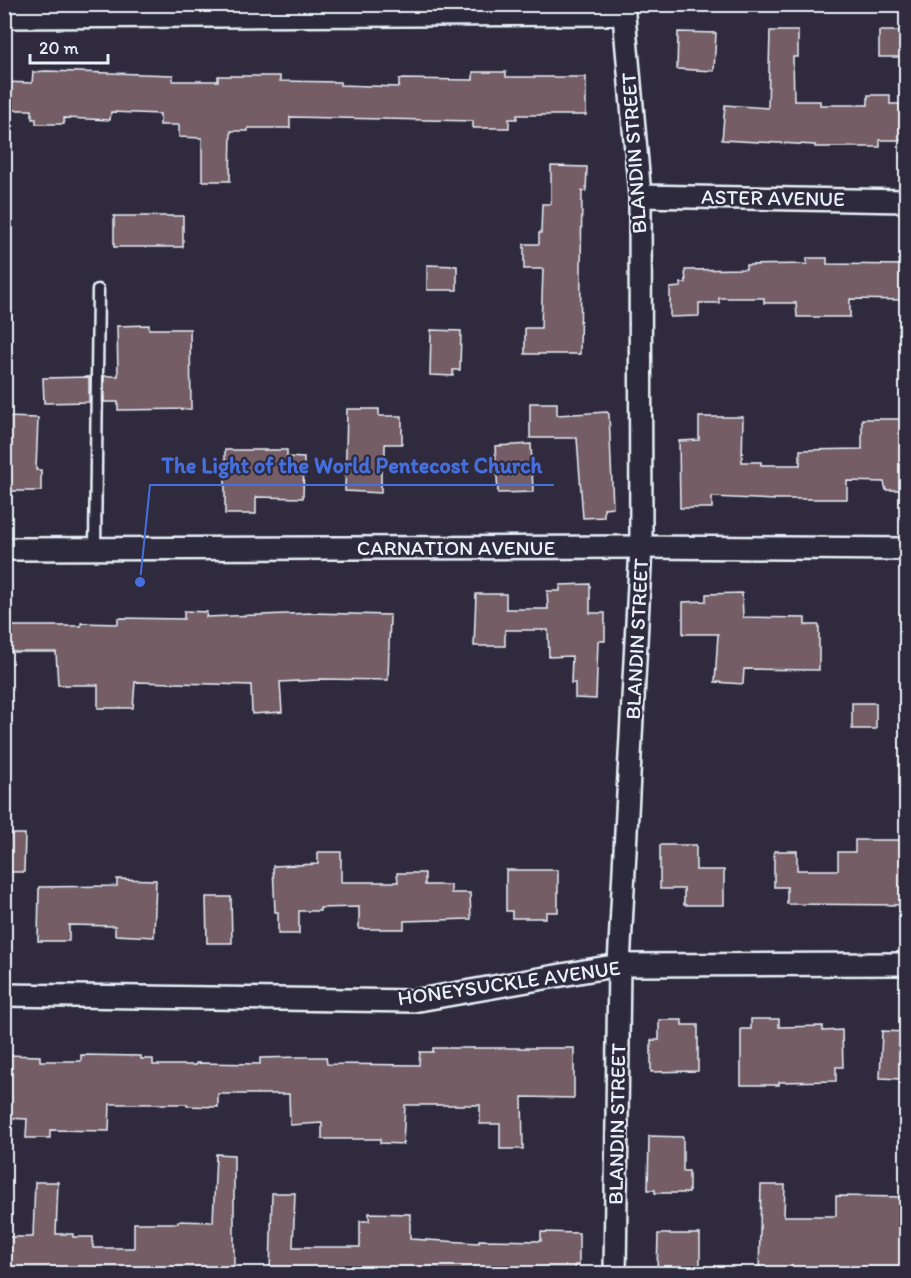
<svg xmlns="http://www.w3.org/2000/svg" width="911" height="1278" viewBox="0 0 911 1278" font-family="Itim,sans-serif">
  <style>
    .building { fill: #755d66; stroke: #e8f1f8; stroke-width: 1.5 }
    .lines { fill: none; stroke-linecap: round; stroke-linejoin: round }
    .lane-casing { stroke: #e8f1f8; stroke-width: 15 }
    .street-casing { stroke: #e8f1f8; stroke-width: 26 }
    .lane { stroke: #2f2a3d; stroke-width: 10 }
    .street { stroke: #2f2a3d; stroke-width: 21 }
    .labels { text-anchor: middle; stroke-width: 4.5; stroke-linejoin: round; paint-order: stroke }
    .street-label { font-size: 21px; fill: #e8f1f8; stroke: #2f2a3d }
    .leader { fill: none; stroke: #466fde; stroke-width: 2 }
    .callout-dot { fill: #466fde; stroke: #2f2a3d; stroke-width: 2 }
    .callout-label { font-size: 22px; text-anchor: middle; font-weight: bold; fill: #466fde; stroke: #2f2a3d; stroke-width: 4.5; stroke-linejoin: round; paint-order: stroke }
  </style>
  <rect width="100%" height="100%" fill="#2f2a3d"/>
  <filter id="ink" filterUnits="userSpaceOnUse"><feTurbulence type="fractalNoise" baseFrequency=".0167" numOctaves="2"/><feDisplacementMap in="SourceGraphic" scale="12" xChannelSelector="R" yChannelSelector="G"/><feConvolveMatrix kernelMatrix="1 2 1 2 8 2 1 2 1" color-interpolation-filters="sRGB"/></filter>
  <g filter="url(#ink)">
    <g class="building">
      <path d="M 770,31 L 798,31 L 798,57 L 793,57 L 794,101 L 820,101 L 820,105 L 868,105 L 868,95 L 890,95 L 890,104 L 905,104 L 905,140 L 880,140 L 880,147 L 815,147 L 815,145 L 722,140 L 725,105 L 768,108 Z"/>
      <rect x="879" y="31" width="27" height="26"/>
      <path d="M 678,32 L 716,33 L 714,71 L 677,69 Z"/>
      <path d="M 46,71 L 173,75 L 173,81 L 218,81 L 218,76 L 280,76 L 280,81 L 340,82 L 340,85 L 399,87 L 399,79 L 473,80 L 473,72 L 506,72 L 506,77 L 586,77 L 586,115 L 517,115 L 517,119 L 509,119 L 509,128 L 473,128 L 473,121 L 290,117 L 290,128 L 248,128 L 248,131 L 231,131 L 230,181 L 202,181 L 202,138 L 179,137 L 179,125 L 160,125 L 160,114 L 111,112 L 110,120 L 64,118 L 64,124 L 36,124 L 36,119 L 32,119 L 32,110 L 4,110 L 4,82 L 32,83 L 33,72 Z"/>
      <path d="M 551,166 L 587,167 L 586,191 L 582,191 L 580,354 L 525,354 L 525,328 L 541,328 L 543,269 L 524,269 L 524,244 L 539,244 L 539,233 L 541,233 L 542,204 L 551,204 Z"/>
      <rect x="114" y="216" width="69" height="31"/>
      <path d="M 807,258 L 827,258 L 827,264 L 906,265 L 906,300 L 850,299 L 850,317 L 797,317 L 796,303 L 764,303 L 764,298 L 719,298 L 719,303 L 699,303 L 699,316 L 670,317 L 670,288 L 681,287 L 681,283 L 686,283 L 685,270 L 746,269 L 746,265 L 807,264 Z"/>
      <path d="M 427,265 L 457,266 L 457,290 L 427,290 Z"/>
      <path d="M 149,325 L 149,329 L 190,329 L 191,409 L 118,410 L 118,402 L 104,402 L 104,376 L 118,376 L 117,326 Z"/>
      <path d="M 431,330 L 461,331 L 460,370 L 453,370 L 453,376 L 430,375 Z"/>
      <path d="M 89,377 L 89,402 L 44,403 L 43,378 Z"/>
      <path d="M 530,403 L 557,403 L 557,415 L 607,412 L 609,414 L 613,507 L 604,508 L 604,517 L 583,518 L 577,438 L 530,438 Z"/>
      <path d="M 347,409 L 379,409 L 379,416 L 402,416 L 402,444 L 385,444 L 385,467 L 381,467 L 381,493 L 345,491 Z"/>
      <path d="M 4,417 L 38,418 L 36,470 L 41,470 L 41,491 L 4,491 Z"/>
      <path d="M 699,417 L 743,417 L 742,462 L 761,462 L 761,465 L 800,465 L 800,450 L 862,449 L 862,419 L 906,419 L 906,490 L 886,490 L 884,482 L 847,481 L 847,499 L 774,499 L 774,500 L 712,497 L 712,508 L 680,508 L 679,441 L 699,440 Z"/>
      <path d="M 531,444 L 533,492 L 498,493 L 495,446 Z"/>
      <path d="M 225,450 L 287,450 L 287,457 L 304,458 L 303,498 L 256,497 L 256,514 L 225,514 Z"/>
      <path d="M 590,584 L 590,613 L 605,613 L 605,641 L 598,641 L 596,699 L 575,698 L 575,683 L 571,683 L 572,656 L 549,657 L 548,630 L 505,630 L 505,646 L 474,646 L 476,594 L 506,594 L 506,609 L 548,609 L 547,591 L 560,591 L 560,585 Z"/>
      <path d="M 742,593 L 743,617 L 805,618 L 805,625 L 819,625 L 819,670 L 744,669 L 743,684 L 715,682 L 718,634 L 683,634 L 683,602 L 706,601 L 706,594 Z"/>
      <path d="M 184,611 L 207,612 L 206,617 L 313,613 L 390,615 L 388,680 L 319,679 L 319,680 L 280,682 L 282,712 L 252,714 L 251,685 L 135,682 L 133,708 L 98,708 L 98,685 L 58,685 L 56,652 L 4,652 L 4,626 L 81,626 L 81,623 L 118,624 L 118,618 L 184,619 Z"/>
      <rect x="852" y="703" width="24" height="26"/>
      <path d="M 4,834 L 25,834 L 24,872 L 4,872 Z"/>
      <path d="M 855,840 L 906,840 L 906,905 L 787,904 L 787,887 L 774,887 L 774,851 L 797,851 L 797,870 L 838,870 L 838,852 L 855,852 Z"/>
      <path d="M 660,845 L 696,845 L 696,870 L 724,870 L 724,905 L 684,905 L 684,889 L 660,889 Z"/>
      <path d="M 318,852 L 341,852 L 341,882 L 398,882 L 397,873 L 425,873 L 425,885 L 451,885 L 451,893 L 470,893 L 471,919 L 404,921 L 404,929 L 359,929 L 359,907 L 320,908 L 320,911 L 299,911 L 299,934 L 278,934 L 278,912 L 275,912 L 273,866 L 318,864 Z"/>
      <path d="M 506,870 L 558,870 L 558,912 L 546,912 L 546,918 L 512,918 L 512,911 L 506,911 Z"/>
      <path d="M 117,879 L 156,880 L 154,937 L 115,935 L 115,926 L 69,925 L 69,941 L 38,941 L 39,887 L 117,886 Z"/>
      <path d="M 206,897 L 231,897 L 232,943 L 207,943 Z"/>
      <path d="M 751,1019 L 779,1019 L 779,1027 L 823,1026 L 823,1031 L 842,1030 L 843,1067 L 836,1067 L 836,1081 L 779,1082 L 779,1085 L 741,1085 L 741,1029 L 751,1029 Z"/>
      <path d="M 659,1020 L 682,1020 L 682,1025 L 698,1025 L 698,1071 L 651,1072 L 651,1040 L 659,1040 Z"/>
      <path d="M 882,1031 L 906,1032 L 906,1067 L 902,1067 L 901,1079 L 880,1078 Z"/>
      <path d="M 433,1048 L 574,1048 L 574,1098 L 522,1097 L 523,1149 L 500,1149 L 500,1124 L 480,1124 L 480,1105 L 405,1105 L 403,1144 L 380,1143 L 380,1139 L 322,1139 L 322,1123 L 290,1125 L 289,1094 L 218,1094 L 218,1107 L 187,1106 L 187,1104 L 110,1104 L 109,1131 L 50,1130 L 50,1138 L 26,1138 L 27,1119 L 5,1118 L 6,1055 L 40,1056 L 40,1061 L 81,1061 L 81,1055 L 141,1056 L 141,1059 L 153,1059 L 153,1065 L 196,1065 L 196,1063 L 260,1064 L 260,1058 L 300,1057 L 326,1057 L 327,1064 L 419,1065 L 420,1052 L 433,1052 Z"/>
      <path d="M 649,1136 L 683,1137 L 683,1171 L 689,1171 L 689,1193 L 655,1193 L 655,1190 L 648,1190 Z"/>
      <path d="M 216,1154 L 234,1155 L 234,1274 L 5,1274 L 5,1237 L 33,1237 L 35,1182 L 58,1182 L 56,1234 L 73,1234 L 73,1237 L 93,1237 L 93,1248 L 134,1248 L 134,1223 L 178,1223 L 178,1221 L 213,1222 Z"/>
      <path d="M 761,1185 L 785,1185 L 784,1216 L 836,1216 L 836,1196 L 906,1197 L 906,1274 L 759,1274 Z"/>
      <path d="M 272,1193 L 295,1193 L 293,1247 L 360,1247 L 360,1221 L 369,1221 L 369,1213 L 410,1214 L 410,1239 L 479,1243 L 479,1240 L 541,1241 L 541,1232 L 579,1233 L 579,1265 L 575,1265 L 575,1274 L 270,1274 Z"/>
      <path d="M 658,1234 L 700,1234 L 700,1274 L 657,1274 Z"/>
    </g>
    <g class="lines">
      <defs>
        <path id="lane" d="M 95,548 L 98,290"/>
        <g id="street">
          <path d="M 4,17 L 624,14"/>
          <path d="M 640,196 L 906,201"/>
          <path d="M 4,549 L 641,547 L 906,549"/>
          <path d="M 4,995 L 413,1001 L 619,965 L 906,964"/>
          <path d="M 615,1274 L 619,965 L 641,547 L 640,196 L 623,4"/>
        </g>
      </defs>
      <use href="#lane" class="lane-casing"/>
      <use href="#street" class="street-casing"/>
      <use href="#lane" class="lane"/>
      <use href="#street" class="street"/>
    </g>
  </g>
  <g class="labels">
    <g class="street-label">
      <text transform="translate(634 153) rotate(-94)" y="7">BLANDIN STREET</text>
      <text transform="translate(773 198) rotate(1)" y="7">ASTER AVENUE</text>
      <text x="456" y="555">CARNATION AVENUE</text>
      <text transform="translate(637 639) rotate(-87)" y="7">BLANDIN STREET</text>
      <text transform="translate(509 983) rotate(-8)" y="7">HONEYSUCKLE AVENUE</text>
      <text transform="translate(617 1124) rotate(-89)" y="7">BLANDIN STREET</text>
    </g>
  </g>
  <path class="leader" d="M140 582L150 485H554"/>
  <circle class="callout-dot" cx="140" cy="582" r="6"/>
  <g class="callout-label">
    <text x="352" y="473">The Light of the World Pentecost Church</text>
  </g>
  <rect width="911" height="1278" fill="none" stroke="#2f2a3d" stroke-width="24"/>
  <rect x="12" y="12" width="887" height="1254" fill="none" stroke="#e8f1f8" stroke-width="2" filter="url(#ink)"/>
  <path d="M30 54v9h78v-9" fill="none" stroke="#e8f1f8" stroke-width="3"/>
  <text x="39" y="54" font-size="18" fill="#e8f1f8" stroke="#2f2a3d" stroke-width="4.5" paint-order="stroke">20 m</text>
</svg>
